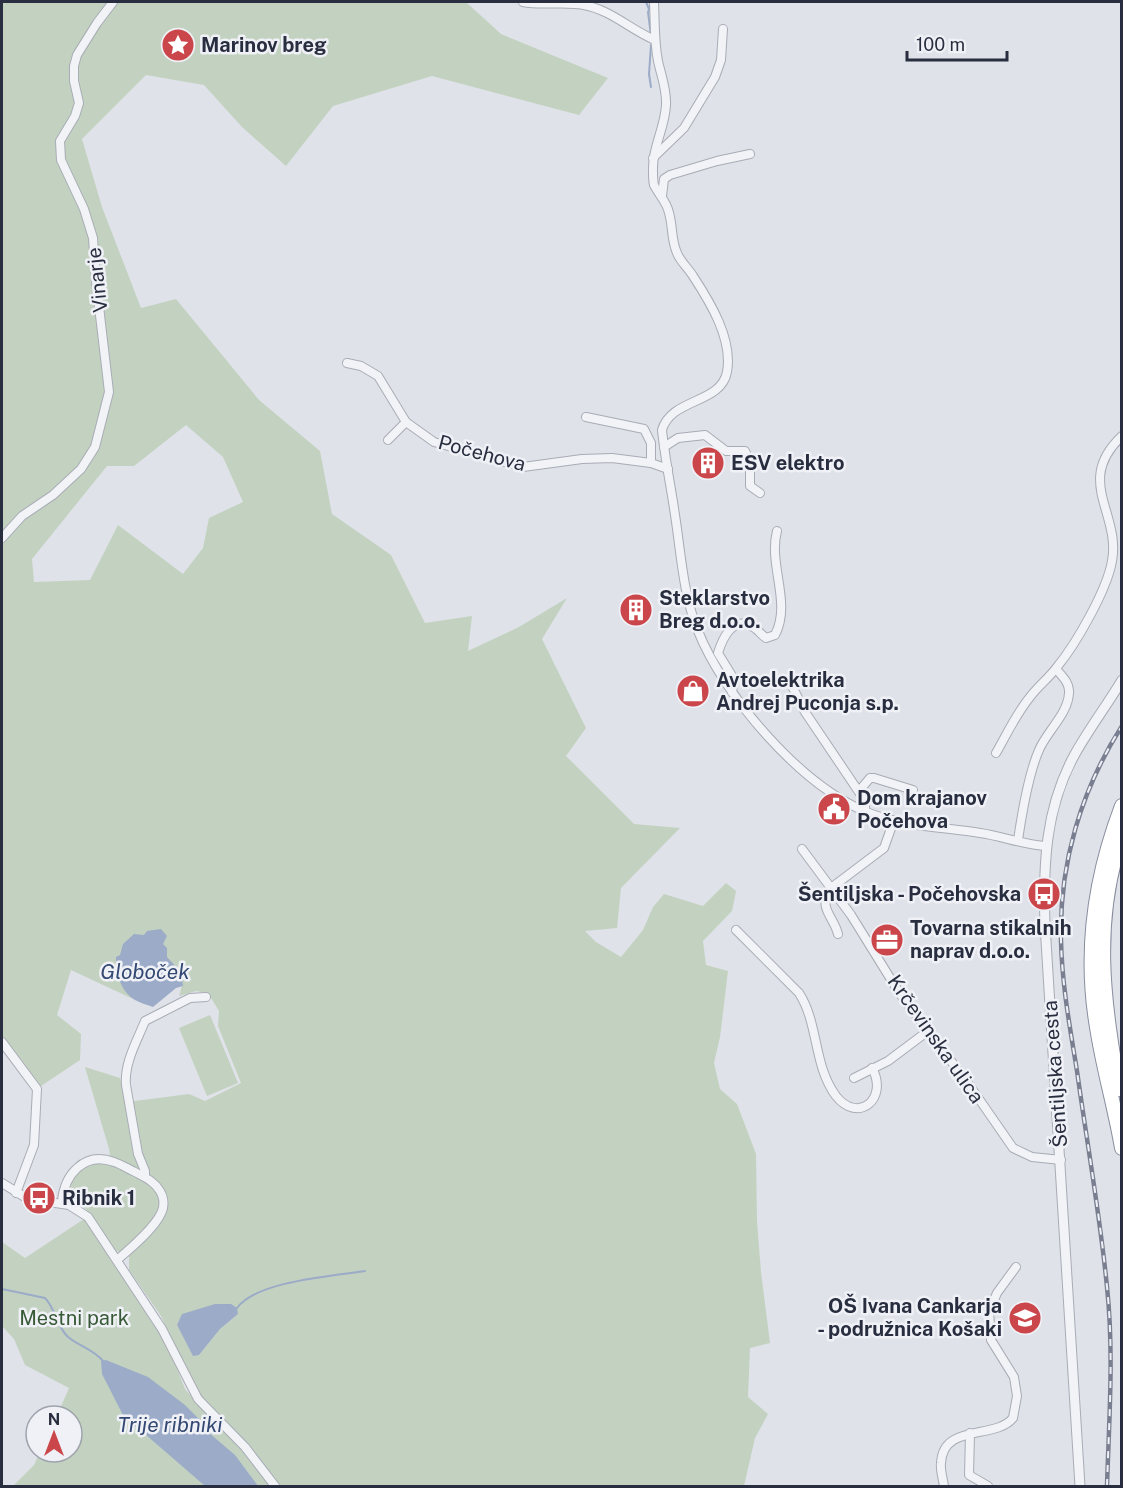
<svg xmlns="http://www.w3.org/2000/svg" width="1123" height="1488" viewBox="0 0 1123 1488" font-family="'Public Sans',sans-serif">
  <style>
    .green { fill: #c3d2c0; fill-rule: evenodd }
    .water { fill: #9babc8 }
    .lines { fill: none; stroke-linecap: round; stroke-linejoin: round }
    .stream { stroke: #9babc8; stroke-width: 2 }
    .minor-casing { stroke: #a8acb5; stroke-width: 10 }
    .tertiary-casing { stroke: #a8acb5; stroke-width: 11 }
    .trunk-casing { stroke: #878d9e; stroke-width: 16 }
    .minor { stroke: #f2f3f7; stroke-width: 8 }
    .tertiary { stroke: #f2f3f7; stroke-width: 9 }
    .trunk { stroke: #fff; stroke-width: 14 }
    .rail-casing { stroke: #797f91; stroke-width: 4.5 }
    .rail { stroke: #eff1f6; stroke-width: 2; stroke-dasharray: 7; stroke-linecap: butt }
    .labels { text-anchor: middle; stroke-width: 5; stroke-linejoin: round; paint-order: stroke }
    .poi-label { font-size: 20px; font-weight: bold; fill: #282e3f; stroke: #eff1f6; text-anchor: start }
    .street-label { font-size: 20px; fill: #282e3f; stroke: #eff1f6 }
    .park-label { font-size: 20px; fill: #385a36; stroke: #eff1f6 }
    .water-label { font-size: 21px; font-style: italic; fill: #334872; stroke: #eff1f6 }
  </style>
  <rect width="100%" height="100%" fill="#dfe2e8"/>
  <g class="green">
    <path d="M 2,2 L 466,2 L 501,34 L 608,78 L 579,115 L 432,76 L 333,106 L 286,166 L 242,127 L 204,85 L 146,75 L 82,139 L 102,207 L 141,308 L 176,299 L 259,400 L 320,451 L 332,514 L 391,555 L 425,623 L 472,616 L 468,651 L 519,627 L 567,598 L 542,639 L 586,728 L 566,756 L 634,824 L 680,828 L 621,888 L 617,928 L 585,931 L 596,942 L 621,957 L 643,930 L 653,907 L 664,894 L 703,906 L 726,883 L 736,891 L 732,911 L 703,941 L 706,965 L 728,971 L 720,1037 L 714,1063 L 720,1089 L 737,1104 L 756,1154 L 757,1221 L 761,1272 L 770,1343 L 750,1348 L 748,1397 L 768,1414 L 755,1438 L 744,1486 L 279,1486 L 242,1439 L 199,1397 L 161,1316 L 129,1270 L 129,1254 L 116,1251 L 86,1209 L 68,1200 C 66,1171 85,1162 111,1162 L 109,1149 L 85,1067 L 120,1078 L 127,1102 L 189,1094 L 205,1101 L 241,1083 L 218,1026 L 219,1011 L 208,993 L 196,991 L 179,996 L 182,986 L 121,983 L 133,999 L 71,970 L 57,1015 L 81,1034 L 80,1060 L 41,1086 L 2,1037 ZM 186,425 L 223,457 L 243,502 L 209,518 L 203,548 L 183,574 L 118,525 L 90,580 L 34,582 L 32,559 L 107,466 L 134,466 ZM 238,1314 L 220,1329 L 199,1355 L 193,1355 L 177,1325 Z"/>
    <path d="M 210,1015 L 238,1083 L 207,1096 L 179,1028 Z"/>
    <path d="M 84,1219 L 169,1348 L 185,1389 L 203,1410 L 234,1438 L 270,1486 L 13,1486 L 34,1465 L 40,1452 L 72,1452 L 72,1416 L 57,1416 L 69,1388 L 25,1365 L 14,1339 L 2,1326 L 2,1242 L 25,1258 Z"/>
  </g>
  <g class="water">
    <path d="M 161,929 L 167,936 L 163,944 L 167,948 L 167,957 L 181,972 L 183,986 L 176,988 L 153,1007 C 148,1005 140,1003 135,1000 C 121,992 115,972 116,957 L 120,955 L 123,944 L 134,934 L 144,935 L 147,931 Z"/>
    <path d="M 215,1304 L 231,1304 L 237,1308 L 238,1314 L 220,1329 L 199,1355 L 193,1356 L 177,1325 L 182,1314 Z"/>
    <path d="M 106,1360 L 148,1377 L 185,1405 L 205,1425 L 208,1432 L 235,1455 L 258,1486 L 205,1486 L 123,1415 L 102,1374 L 101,1361 Z"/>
  </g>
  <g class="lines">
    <g class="stream">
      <path d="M 646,2 L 649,9"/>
      <path d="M 651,4 L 648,12 L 651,36"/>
      <path d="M 651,87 L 649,74 L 651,45"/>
      <path d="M 2,1289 L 45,1298 C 55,1308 57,1326 67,1336 C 78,1346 93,1349 103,1361"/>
      <path d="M 237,1308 C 257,1281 332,1276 365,1271"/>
    </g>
    <defs>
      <g id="minor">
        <path d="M 523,2 C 542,6 564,1 584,5 C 611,10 631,30 655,40"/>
        <path d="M 654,2 C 655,21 654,41 658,61 C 661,75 667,90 666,105 C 665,128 652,147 653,172 C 653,176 653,181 654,185 C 659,195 667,202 669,213 C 673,226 671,240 677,253 C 680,261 688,268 693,276 C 710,302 733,339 727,372 C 721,404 671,398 662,430 C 665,459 671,487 675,515 C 681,553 683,595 698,631 C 724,696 799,783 864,811 C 899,826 942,827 980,833 C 1002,836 1024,845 1046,846"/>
        <path d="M 653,158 L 684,128 L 715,77 L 721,60 L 723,29"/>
        <path d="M 662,196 L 664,179 L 670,175 L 717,161 L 750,154"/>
        <path d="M 347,363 L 361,366 L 378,376 L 406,422 L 434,442 L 523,467 L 582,459 L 612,458 L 651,463 L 668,469"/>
        <path d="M 586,417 L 644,429 L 651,443 L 651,463"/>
        <path d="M 388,440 L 406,422"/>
        <path d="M 664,447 L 678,438 L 705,435 L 726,451 L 745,451 L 750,462 L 750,486 L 760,493"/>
        <path d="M 2,538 L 22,516 L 53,495 L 81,469 L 95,447 L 109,392 L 96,281 L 93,238 L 84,209 L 61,160 L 60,141 L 75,116 L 79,103 L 74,81 L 74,66 L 77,55 L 97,23 L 113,2"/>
        <path d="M 791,684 L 805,712 L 865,801 L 865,811"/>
        <path d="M 732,692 L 734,679 L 718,653 C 722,640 732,616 751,626 C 757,628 761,635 766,638 L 775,635 C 792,603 768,565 777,531"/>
        <path d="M 996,753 C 1007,734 1016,714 1030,697 C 1038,686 1049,678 1057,667 C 1076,644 1107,590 1112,561 C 1121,513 1074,481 1122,436"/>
        <path d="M 859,791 L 870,778 L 874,778 L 913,790"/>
        <path d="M 1018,840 C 1022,813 1028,775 1039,750 C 1047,731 1068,714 1069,693 C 1070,683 1062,676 1056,669"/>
        <path d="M 802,849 L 851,915 L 900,994 L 970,1086 L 1013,1148 L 1032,1157 L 1061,1160"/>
        <path d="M 736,930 L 799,993 C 819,1024 813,1065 836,1096 C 858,1124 889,1099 872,1068"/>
        <path d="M 838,934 C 833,915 817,908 831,888 L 884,848 L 894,820"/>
        <path d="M 2,1042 L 37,1089 L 34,1145 L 16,1193"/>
        <path d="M 854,1078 L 888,1061 L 928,1031"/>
        <path d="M 145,1176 L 145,1171 L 138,1154 L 126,1085 C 124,1063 137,1041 145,1021 L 190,998 L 206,997"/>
        <path d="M 2,1183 L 28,1199 L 69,1205 L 88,1217 L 162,1329 L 198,1399 L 245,1447 L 275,1486"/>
        <path d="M 62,1202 C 64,1175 84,1151 114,1162 C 121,1164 128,1169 135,1172 C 144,1177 154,1181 160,1191 C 163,1196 164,1203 163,1208 C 159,1225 130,1249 117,1260"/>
        <path d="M 970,1433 L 969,1475 L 988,1486"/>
        <path d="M 944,1486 C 943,1479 940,1470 941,1463 C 943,1423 995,1440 1013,1418 L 1017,1396 L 1014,1377 L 991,1340 L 989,1312 L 997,1293 L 1016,1267"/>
      </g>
      <path id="tertiary" d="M 1080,1486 L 1045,925 C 1043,866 1045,808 1075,754 C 1089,729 1107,705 1122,680"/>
      <g id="trunk">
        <path d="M 1122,806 C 1095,877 1084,951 1097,1027 C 1103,1067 1115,1107 1122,1148"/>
        <path d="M 1119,1089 C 1103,1005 1092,919 1122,836"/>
      </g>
    </defs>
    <use href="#minor" class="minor-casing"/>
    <use href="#tertiary" class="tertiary-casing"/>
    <use href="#trunk" class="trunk-casing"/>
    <use href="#minor" class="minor"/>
    <use href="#tertiary" class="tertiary"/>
    <use href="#trunk" class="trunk"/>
    <defs>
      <path id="rail" d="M 1107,1486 C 1109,1420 1114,1353 1107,1287 C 1100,1215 1087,1143 1077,1071 C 1070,1028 1062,985 1061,941 C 1059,864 1081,790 1122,726"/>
    </defs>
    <use href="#rail" class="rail-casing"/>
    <use href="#rail" class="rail"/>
  </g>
  <defs>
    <symbol id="sight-disc" viewBox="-11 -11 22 22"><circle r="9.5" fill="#cb464a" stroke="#eff1f6"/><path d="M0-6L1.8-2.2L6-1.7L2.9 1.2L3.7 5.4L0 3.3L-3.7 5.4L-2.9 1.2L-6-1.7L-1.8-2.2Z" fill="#fff"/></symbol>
    <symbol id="building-disc" viewBox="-11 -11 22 22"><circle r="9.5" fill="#cb464a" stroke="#eff1f6"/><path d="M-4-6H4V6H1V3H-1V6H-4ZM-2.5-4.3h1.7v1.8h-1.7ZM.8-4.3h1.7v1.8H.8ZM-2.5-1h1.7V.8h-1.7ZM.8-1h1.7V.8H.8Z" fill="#fff"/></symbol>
    <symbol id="shop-disc" viewBox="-11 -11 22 22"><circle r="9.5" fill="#cb464a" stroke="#eff1f6"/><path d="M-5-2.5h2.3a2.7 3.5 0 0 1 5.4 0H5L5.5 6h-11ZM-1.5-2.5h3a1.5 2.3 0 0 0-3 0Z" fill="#fff"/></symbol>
    <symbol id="civic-disc" viewBox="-11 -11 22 22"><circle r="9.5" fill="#cb464a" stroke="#eff1f6"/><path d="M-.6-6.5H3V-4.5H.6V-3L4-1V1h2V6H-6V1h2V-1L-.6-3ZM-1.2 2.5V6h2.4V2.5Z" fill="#fff"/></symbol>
    <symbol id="bus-disc" viewBox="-11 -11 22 22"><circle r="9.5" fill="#cb464a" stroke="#eff1f6"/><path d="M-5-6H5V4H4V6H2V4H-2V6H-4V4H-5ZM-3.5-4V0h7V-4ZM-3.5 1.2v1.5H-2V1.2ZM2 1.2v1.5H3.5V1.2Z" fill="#fff"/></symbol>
    <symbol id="office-disc" viewBox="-11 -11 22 22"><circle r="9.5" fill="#cb464a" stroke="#eff1f6"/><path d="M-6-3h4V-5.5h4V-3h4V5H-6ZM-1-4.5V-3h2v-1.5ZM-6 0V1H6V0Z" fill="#fff"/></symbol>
    <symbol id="school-disc" viewBox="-11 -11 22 22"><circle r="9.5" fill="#cb464a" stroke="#eff1f6"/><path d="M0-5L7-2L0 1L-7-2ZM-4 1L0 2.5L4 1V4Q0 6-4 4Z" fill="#fff"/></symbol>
  </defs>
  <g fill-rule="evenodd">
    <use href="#sight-disc" x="159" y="26" width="38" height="38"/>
    <use href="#building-disc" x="689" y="444" width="38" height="38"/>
    <use href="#building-disc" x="617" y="591" width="38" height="38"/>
    <use href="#shop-disc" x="674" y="672" width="38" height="38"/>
    <use href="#civic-disc" x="815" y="790" width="38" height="38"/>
    <use href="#bus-disc" x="1025" y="875" width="38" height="38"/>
    <use href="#office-disc" x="868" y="921" width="38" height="38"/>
    <use href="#bus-disc" x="20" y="1179" width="38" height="38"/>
    <use href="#school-disc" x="1006" y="1299" width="38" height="38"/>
  </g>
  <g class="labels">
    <g class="poi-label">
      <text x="201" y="52">Marinov breg</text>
      <text x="731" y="470">ESV elektro</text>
      <text x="659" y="605">Steklarstvo<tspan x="659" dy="23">Breg d.o.o.</tspan></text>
      <text x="716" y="687">Avtoelektrika<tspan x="716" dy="23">Andrej Puconja s.p.</tspan></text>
      <text x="857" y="805">Dom krajanov<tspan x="857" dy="23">Počehova</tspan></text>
      <text x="1021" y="901" text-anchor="end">Šentiljska - Počehovska</text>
      <text x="910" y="935">Tovarna stikalnih<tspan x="910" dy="23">naprav d.o.o.</tspan></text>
      <text x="62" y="1205">Ribnik 1</text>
      <text x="1002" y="1313" text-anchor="end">OŠ Ivana Cankarja<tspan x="1002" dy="23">- podružnica Košaki</tspan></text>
    </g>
    <g class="street-label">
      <text transform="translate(97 280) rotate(-96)" y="7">Vinarje</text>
      <text transform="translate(482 453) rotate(15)" y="7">Počehova</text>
      <text transform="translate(936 1039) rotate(55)" y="7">Krčevinska ulica</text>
      <text transform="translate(1055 1074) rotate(-94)" y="7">Šentiljska cesta</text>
    </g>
    <g class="park-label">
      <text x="74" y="1325">Mestni park</text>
    </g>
    <g class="water-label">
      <text x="145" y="979">Globoček</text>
      <text x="170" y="1432">Trije ribniki</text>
    </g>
  </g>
  <rect width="1123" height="1488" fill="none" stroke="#282e3f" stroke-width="6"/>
  <g transform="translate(54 1434)"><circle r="28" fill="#eff1f6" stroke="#9fa3ad" stroke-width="1.5"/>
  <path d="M0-4.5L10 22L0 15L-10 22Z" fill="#cb464a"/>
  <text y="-9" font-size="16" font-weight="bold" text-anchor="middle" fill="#282e3f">N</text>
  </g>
  <path d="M907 51v9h100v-9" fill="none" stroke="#282e3f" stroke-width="3"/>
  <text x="916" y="51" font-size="18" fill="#282e3f" stroke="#eff1f6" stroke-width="4.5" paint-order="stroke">100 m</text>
</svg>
